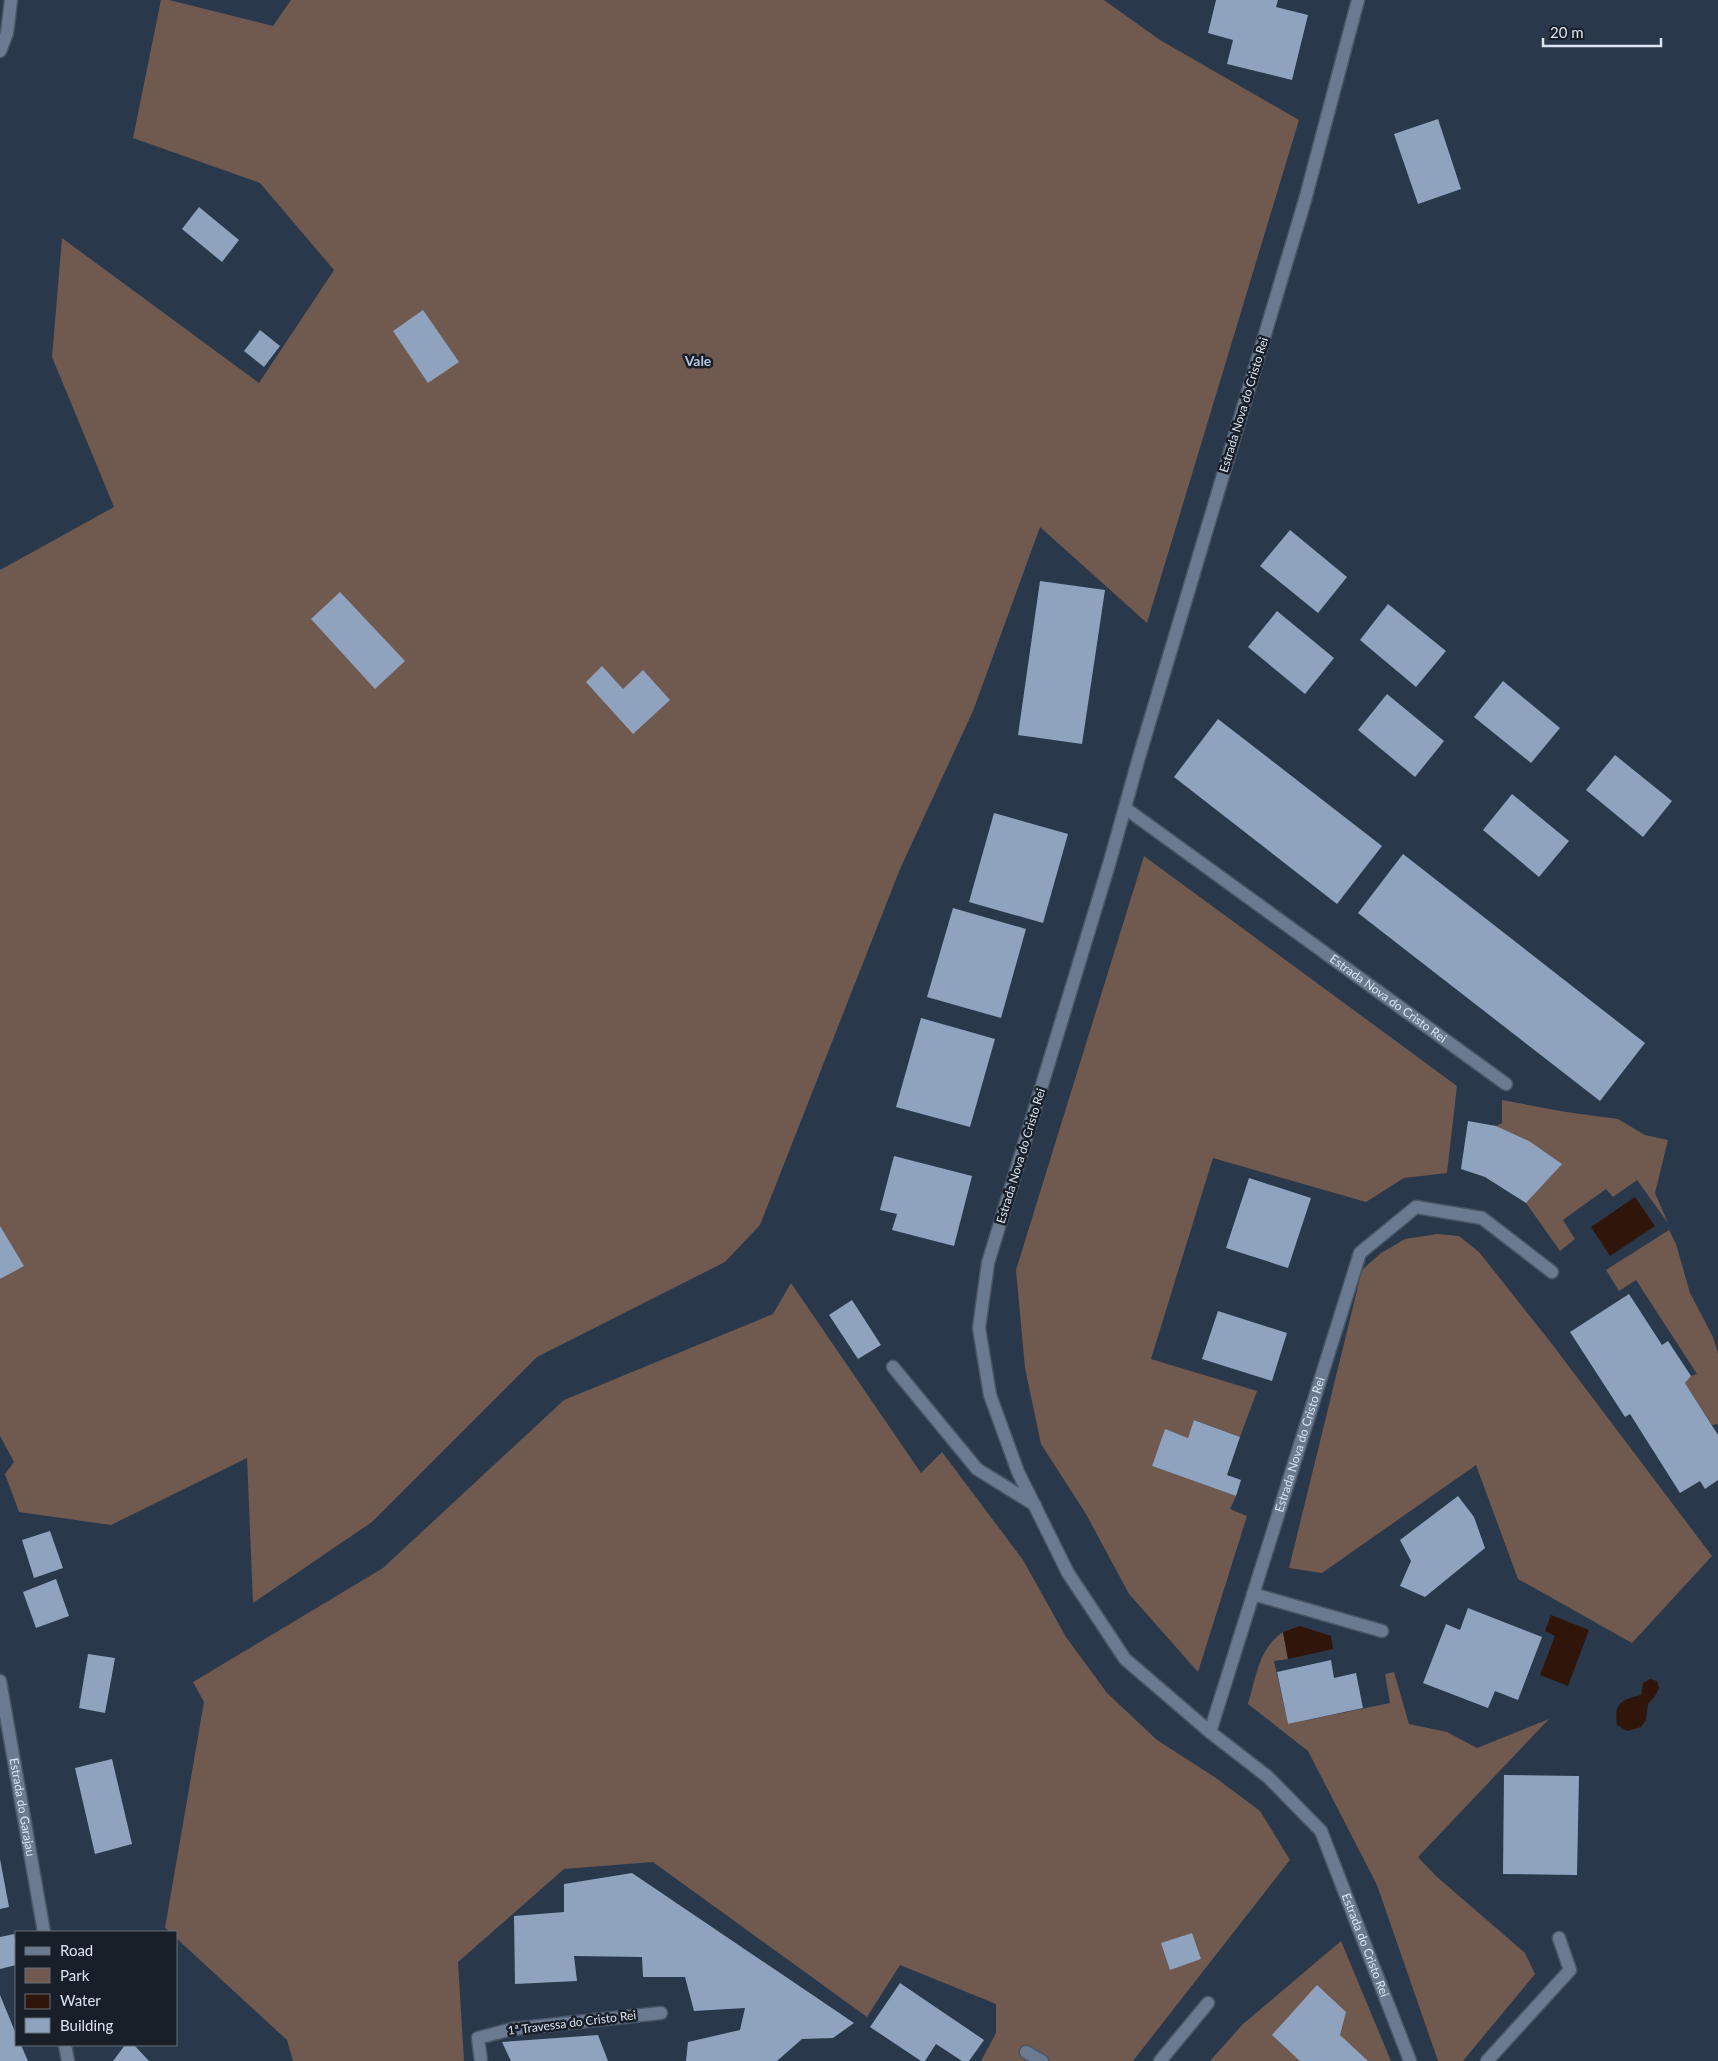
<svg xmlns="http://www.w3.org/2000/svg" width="1718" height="2061" viewBox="0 0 1718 2061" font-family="Lato,sans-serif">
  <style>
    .green { fill: #70594f }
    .water { fill: #30160a }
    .building { fill: #8fa3bf }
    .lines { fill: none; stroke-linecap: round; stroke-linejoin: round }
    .minor-casing { stroke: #4a5666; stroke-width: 15 }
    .minor { stroke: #6a7b91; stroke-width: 12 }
    .labels { text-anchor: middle; stroke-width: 5; stroke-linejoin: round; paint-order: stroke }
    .street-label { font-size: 12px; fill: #dbe4f0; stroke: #191f28 }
    .neighbourhood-label { font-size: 14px; font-weight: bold; fill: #b5c6de; stroke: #191f28 }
  </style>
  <rect width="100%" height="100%" fill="#2a384b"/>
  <g class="green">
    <path d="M 161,0 L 169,0 L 273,26 L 291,0 L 1104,0 L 1160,40 L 1299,120 L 1147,623 L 1040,527 L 973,711 L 900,869 L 760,1225 L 725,1262 L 537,1357 L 372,1522 L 253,1603 L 247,1458 L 111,1525 L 19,1512 L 5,1474 L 14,1462 L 0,1436 L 0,570 L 114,507 L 52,357 L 62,238 L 259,383 L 334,270 L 260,183 L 133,138 Z"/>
    <path d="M 1144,856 L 1457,1086 L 1447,1173 L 1404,1178 L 1366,1202 L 1213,1158 L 1151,1359 L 1257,1391 L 1240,1437 L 1195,1420 L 1188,1438 L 1165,1430 L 1152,1466 L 1236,1496 L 1230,1509 L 1247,1516 L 1198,1672 L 1129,1594 L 1086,1514 L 1041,1444 L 1025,1368 L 1016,1270 Z"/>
    <path d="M 1502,1100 L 1566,1112 L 1618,1119 L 1645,1135 L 1668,1140 L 1655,1193 L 1668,1223 L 1637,1180 L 1613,1197 L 1606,1189 L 1563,1220 L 1575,1239 L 1560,1251 L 1526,1203 L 1561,1164 L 1496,1126 L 1502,1123 Z"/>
    <path d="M 1669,1230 L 1676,1244 L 1690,1293 L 1713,1337 L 1718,1353 L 1718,1424 L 1712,1425 L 1685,1383 L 1691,1376 L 1697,1374 L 1636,1280 L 1619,1291 L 1606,1270 Z"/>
    <path d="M 1437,1234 L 1459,1236 L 1479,1252 L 1552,1344 L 1712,1556 L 1632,1643 L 1518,1579 L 1476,1465 L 1322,1573 L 1289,1568 L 1362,1270 L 1381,1253 L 1405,1239 Z"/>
    <path d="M 791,1283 L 921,1473 L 942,1452 L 1023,1560 L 1066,1637 L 1107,1693 L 1157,1740 L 1216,1778 L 1260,1811 L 1290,1860 L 1133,2061 L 981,2061 L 996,2033 L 996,2004 L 900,1965 L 867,2017 L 653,1862 L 564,1869 L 458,1962 L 464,2061 L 293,2061 L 287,2040 L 176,1938 L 176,1932 L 170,1932 L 165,1928 L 204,1702 L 193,1682 L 383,1568 L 564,1400 L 773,1314 Z"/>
    <path d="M 1283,1632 L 1288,1659 L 1274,1661 L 1288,1724 L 1390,1703 L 1385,1674 L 1394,1672 L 1409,1724 L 1447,1732 L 1477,1748 L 1549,1719 L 1418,1857 L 1436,1876 L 1525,1953 L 1535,1974 L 1463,2061 L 1438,2061 L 1377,1885 L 1308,1751 L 1248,1704 C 1256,1677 1259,1648 1283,1632 Z"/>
    <path d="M 1341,1941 L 1391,2061 L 1210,2061 L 1243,2024 Z"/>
  </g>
  <g class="water">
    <path d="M 1635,1197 L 1655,1226 L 1610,1256 L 1591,1227 Z"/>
    <path d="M 1551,1615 L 1589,1630 L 1568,1686 L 1540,1675 L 1555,1636 L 1545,1631 Z"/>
    <path d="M 1300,1626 L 1331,1636 L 1333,1649 L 1288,1659 L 1283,1632 Z"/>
    <path d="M 1650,1679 L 1657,1681 L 1659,1688 L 1655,1696 L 1648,1704 L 1646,1720 L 1641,1727 L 1627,1731 L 1617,1725 C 1614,1703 1620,1700 1641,1695 L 1643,1683 Z"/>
  </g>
  <g class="building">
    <path d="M 1216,0 L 1278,0 L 1276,7 L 1308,15 L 1292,80 L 1227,64 L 1233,40 L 1208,33 Z"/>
    <path d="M 1438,119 L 1461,189 L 1418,204 L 1394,134 Z"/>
    <path d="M 199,207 L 239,240 L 222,262 L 182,229 Z"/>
    <path d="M 423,310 L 459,362 L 428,383 L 393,331 Z"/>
    <path d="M 260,330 L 280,346 L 264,367 L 244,351 Z"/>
    <path d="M 1290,530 L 1347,577 L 1318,613 L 1260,566 Z"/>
    <path d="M 1040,581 L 1105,590 L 1082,744 L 1018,735 Z"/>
    <path d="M 340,592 L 405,661 L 375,689 L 311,619 Z"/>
    <path d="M 1388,604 L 1446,651 L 1416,687 L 1360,640 Z"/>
    <path d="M 1277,611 L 1334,658 L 1305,694 L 1248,647 Z"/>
    <path d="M 602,666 L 623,689 L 643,670 L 670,700 L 633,734 L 586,682 Z"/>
    <path d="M 1503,681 L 1560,728 L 1531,763 L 1474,717 Z"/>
    <path d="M 1387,694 L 1444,741 L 1415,777 L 1358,730 Z"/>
    <path d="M 1218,719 L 1382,846 L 1337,904 L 1174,777 Z"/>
    <path d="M 1615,755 L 1672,801 L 1643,837 L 1586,790 Z"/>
    <path d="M 1512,794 L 1569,841 L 1539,877 L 1483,830 Z"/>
    <path d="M 994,813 L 1068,834 L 1043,923 L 969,902 Z"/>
    <path d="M 1403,854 L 1645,1043 L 1600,1101 L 1358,913 Z"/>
    <path d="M 953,908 L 1026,929 L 1001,1018 L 927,997 Z"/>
    <path d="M 921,1018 L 995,1039 L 970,1127 L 896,1107 Z"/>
    <path d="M 1468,1121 L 1496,1126 L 1529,1141 L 1562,1164 L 1526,1203 L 1485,1177 L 1461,1169 Z"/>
    <path d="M 894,1156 L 972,1176 L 954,1246 L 892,1230 L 897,1214 L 880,1210 Z"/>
    <path d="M 1249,1178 L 1311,1198 L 1288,1268 L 1226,1248 Z"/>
    <path d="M 0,1226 L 24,1266 L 0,1279 Z"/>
    <path d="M 1629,1294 L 1662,1345 L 1668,1341 L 1691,1376 L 1685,1383 L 1718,1435 L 1718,1480 L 1705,1489 L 1700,1481 L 1680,1493 L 1630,1414 L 1625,1417 L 1570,1332 Z"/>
    <path d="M 852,1300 L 881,1345 L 858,1359 L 829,1315 Z"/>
    <path d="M 1218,1311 L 1287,1333 L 1272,1381 L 1202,1359 Z"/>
    <path d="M 1194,1420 L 1240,1437 L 1227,1475 L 1241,1480 L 1236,1496 L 1152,1466 L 1165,1429 L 1188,1438 Z"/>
    <path d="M 1458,1496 L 1474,1517 L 1485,1548 L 1425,1597 L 1400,1586 L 1411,1561 L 1400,1540 Z"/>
    <path d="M 50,1531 L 63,1568 L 34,1578 L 22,1540 Z"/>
    <path d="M 56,1579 L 69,1616 L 36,1628 L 23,1592 Z"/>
    <path d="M 1468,1608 L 1542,1637 L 1518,1700 L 1495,1691 L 1488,1708 L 1423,1683 L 1446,1624 L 1460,1630 Z"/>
    <path d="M 88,1654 L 115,1658 L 105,1713 L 79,1708 Z"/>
    <path d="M 1331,1660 L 1334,1678 L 1356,1673 L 1363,1708 L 1288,1724 L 1277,1672 Z"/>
    <path d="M 112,1759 L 132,1844 L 95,1854 L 75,1768 Z"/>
    <path d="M 1504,1775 L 1579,1776 L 1577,1875 L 1503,1874 Z"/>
    <path d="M 0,1859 L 9,1907 L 0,1909 Z"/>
    <path d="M 632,1873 L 854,2023 L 833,2038 L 802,2039 L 777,2061 L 686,2061 L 688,2042 L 740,2030 L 745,2008 L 694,2011 L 685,1977 L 643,1977 L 642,1957 L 574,1956 L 577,1981 L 515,1984 L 514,1916 L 564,1912 L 564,1884 Z"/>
    <path d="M 1192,1933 L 1201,1959 L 1170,1970 L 1161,1943 Z"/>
    <path d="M 14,1934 L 16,1945 L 16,1965 L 0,1969 L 0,1937 Z"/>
    <path d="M 900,1983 L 984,2040 L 969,2061 L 962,2061 L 936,2044 L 925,2061 L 921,2061 L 870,2027 Z"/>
    <path d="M 1317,1985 L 1346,2012 L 1340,2035 L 1368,2061 L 1300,2061 L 1272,2035 Z"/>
    <path d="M 0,1995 L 16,2034 L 16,2045 L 21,2045 L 28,2061 L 0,2061 Z"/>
    <path d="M 598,2035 L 608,2061 L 511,2061 L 502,2042 Z"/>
    <path d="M 125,2045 L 134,2045 L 149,2061 L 113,2061 Z"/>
  </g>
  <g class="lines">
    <defs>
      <g id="minor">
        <path id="s1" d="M 1358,0 L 1305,200 L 1139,757 L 1110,861 L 988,1263 L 979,1328 L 990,1395 L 1018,1472 L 1068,1573 L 1125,1659 L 1210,1732 L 1268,1777 L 1321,1831 L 1410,2061"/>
        <path d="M 0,51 L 7,33 L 11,0"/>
        <path id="s2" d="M 1125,808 L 1506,1084"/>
        <path d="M 893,1367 L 977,1469 L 1035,1505"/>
        <path d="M 1253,1594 L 1382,1631"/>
        <path id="s3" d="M 0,1681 L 44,1932"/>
        <path id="s4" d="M 1210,1732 L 1360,1253 L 1416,1207 L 1482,1218 L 1552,1272"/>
        <path d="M 65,2045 L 68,2061"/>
        <path d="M 1026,2052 L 1042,2061"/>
        <path d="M 481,2061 L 478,2038 L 512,2029 L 661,2013"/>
        <path d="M 1160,2061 L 1208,2003"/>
        <path d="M 1487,2061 L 1570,1970 L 1559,1938"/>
      </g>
    </defs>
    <use href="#minor" class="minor-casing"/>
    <use href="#minor" class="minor"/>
  </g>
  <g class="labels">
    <g class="street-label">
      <text transform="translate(1244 405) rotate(-73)" y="4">Estrada Nova do Cristo Rei</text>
      <text dy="4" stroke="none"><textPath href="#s2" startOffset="325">Estrada Nova do Cristo Rei</textPath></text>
      <text transform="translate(1021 1156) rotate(-73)" y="4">Estrada Nova do Cristo Rei</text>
      <text dy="4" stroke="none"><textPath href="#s4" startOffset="301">Estrada Nova do Cristo Rei</textPath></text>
      <text dy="4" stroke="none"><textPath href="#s3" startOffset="128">Estrada do Garajau</textPath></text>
      <text dy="4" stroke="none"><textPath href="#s1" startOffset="2131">Estrada do Cristo Rei</textPath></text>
      <text transform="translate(572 2023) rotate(-7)" y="4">1ª Travessa do Cristo Rei</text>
    </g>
    <g class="neighbourhood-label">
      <text x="698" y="366">Vale</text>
    </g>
  </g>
  <rect x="15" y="1931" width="162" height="115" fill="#191f28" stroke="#676e78"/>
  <rect x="25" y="1947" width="25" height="8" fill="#6a7b91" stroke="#676e78"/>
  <text x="60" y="1956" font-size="15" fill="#dbe4f0">Road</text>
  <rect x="25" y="1968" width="25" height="15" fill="#70594f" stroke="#676e78"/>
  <text x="60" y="1981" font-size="15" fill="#dbe4f0">Park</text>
  <rect x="25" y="1994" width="25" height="15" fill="#30160a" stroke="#676e78"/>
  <text x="60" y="2006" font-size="15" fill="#dbe4f0">Water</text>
  <rect x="25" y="2018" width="25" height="15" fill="#8fa3bf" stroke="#676e78"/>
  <text x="60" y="2031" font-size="15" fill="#dbe4f0">Building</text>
  <path d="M1543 38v8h118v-8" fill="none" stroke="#dbe4f0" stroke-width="2.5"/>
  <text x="1550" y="38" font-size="15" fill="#dbe4f0" stroke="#191f28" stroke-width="4" paint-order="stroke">20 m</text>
</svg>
